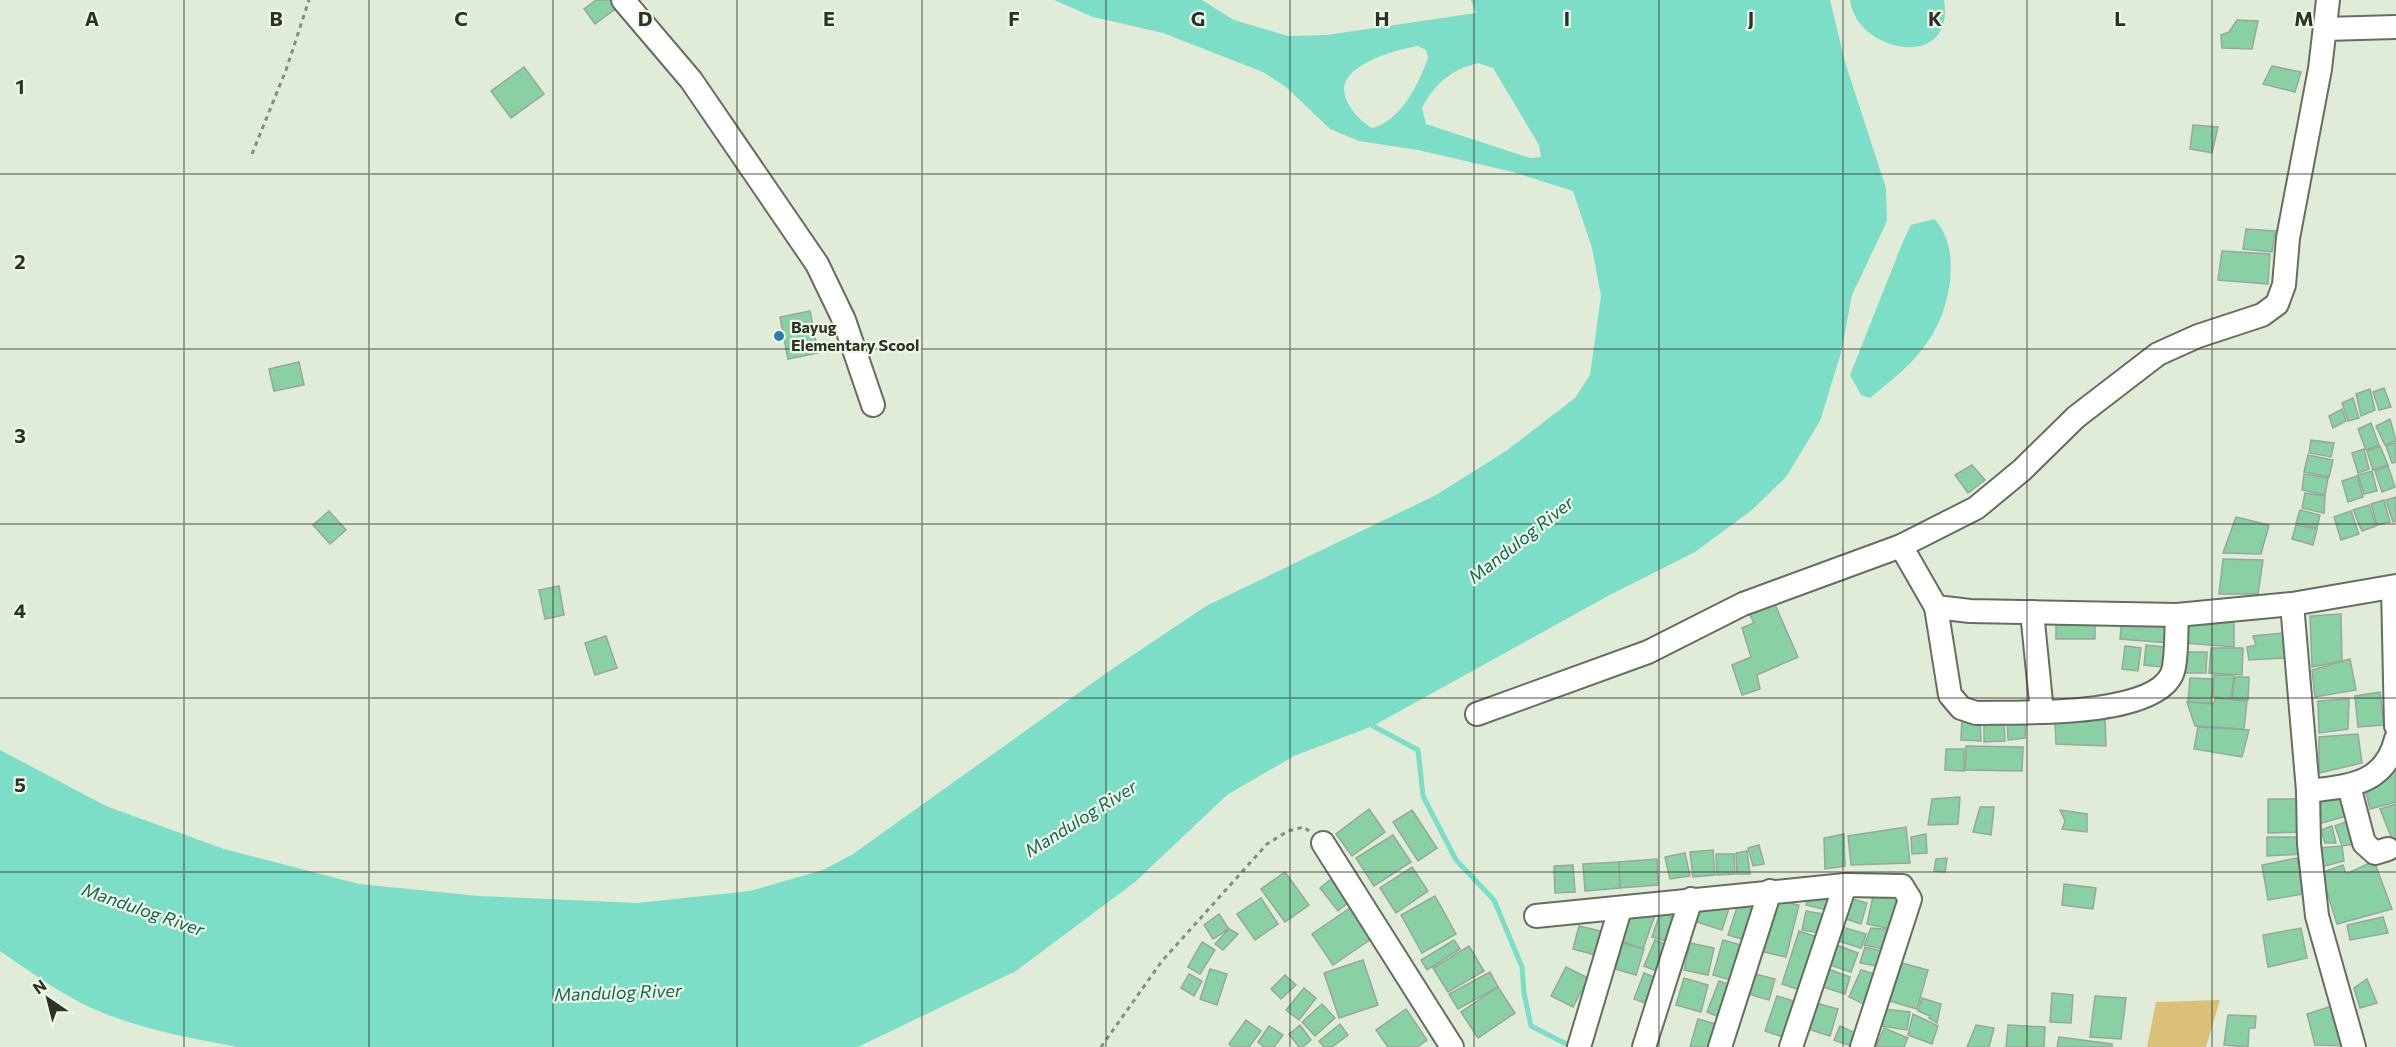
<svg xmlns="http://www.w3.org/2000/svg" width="2396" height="1047" viewBox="0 0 2396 1047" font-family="Commissioner,sans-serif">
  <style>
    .green { fill: #dac079 }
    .water { fill: #7ddec8; fill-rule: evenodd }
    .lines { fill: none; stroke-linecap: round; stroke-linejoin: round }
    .stream { stroke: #7ddec8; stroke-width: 5 }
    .building { fill: #89d1a3; stroke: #95a89b; stroke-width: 1.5 }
    .minor-casing { stroke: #646f5d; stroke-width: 26 }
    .path { stroke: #858d7f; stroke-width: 3; stroke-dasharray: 4.5 4.5; stroke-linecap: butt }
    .minor { stroke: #fff; stroke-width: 22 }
    .grid { fill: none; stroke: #2c3129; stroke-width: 1.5; stroke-opacity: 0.55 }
    .poi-dot { fill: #317baf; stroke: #edf9e5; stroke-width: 2 }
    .labels { text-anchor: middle; stroke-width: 4.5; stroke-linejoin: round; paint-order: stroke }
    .poi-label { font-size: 16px; font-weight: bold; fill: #2c3129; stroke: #edf9e5; text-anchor: start }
    .water-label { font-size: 18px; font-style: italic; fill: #156456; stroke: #edf9e5 }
    .grid-label { font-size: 20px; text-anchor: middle; font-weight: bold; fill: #2c3129; stroke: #edf9e5; stroke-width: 4.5; stroke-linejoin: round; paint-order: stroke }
  </style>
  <rect width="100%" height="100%" fill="#e0ecd8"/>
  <path class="green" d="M 2220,1000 L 2206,1047 L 2147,1047 L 2156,1002 Z"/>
  <g class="water">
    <path d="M 1054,0 L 1202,0 L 1234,20 L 1288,36 L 1327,35 L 1476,13 L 1471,0 L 1830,0 L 1845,62 L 1886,188 L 1887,221 L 1852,295 L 1841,353 L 1820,421 L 1786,477 L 1752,510 L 1695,552 L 1606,597 L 1373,726 L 1294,756 L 1227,795 L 1135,882 L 1016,971 L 858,1047 L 237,1047 C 191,1038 146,1030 103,1013 C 66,998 32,973 0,951 L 0,750 L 106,806 L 224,849 L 359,884 L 479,896 L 637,903 L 750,891 L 823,870 L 853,854 L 1112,669 L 1206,606 L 1436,495 L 1506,451 L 1575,398 L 1590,375 L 1601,296 L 1592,248 L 1573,191 L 1513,172 L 1418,150 L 1359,141 L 1330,129 L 1286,87 L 1263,72 L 1163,33 L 1093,17 ZM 1418,46 L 1426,50 L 1428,58 C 1419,84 1400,122 1372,128 C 1360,121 1353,113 1347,101 C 1330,67 1394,50 1418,46 ZM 1478,63 L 1493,68 L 1539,145 L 1541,157 L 1530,158 L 1426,124 L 1422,108 C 1435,83 1451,70 1478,63 Z"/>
    <path d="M 1850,0 L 1944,0 C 1956,72 1856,53 1850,0 Z"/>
    <path d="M 1934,219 C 1963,248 1950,309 1929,340 C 1914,363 1892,380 1870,398 L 1861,395 L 1850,375 L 1904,239 L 1911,225 Z"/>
  </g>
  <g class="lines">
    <path class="stream" d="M 1369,720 L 1373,726 L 1418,750 L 1423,796 L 1456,860 L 1494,900 L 1522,967 L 1524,993 L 1531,1026 L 1572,1047"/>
  </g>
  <g class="building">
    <path d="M 596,0 L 619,0 L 622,4 L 595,24 L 584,9 Z"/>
    <path d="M 2237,20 L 2258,21 L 2252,49 L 2222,48 L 2221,35 L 2229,32 Z"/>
    <path d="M 2272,66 L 2301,72 L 2295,92 L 2263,84 Z"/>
    <path d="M 524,67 L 544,94 L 511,118 L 491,91 Z"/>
    <path d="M 2193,125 L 2218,127 L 2212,153 L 2190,149 Z"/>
    <path d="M 2246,229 L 2275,231 L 2272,252 L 2243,249 Z"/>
    <path d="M 2222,251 L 2270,254 L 2268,284 L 2218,280 Z"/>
    <path d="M 810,311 L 818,353 L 788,359 L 780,317 Z"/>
    <path d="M 299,362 L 304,385 L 274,391 L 269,369 Z"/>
    <path d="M 2384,388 L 2391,407 L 2379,410 L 2373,392 Z"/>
    <path d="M 2370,389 L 2375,410 L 2361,416 L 2356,394 Z"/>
    <path d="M 2353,398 L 2359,418 L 2348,421 L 2342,403 Z"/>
    <path d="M 2342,409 L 2346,421 L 2333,428 L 2329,416 Z"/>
    <path d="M 2390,419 L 2396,441 L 2385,445 L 2376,426 Z"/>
    <path d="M 2371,423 L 2379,445 L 2366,450 L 2358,429 Z"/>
    <path d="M 2311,440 L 2334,443 L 2331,457 L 2309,453 Z"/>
    <path d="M 2396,443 L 2396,462 L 2392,463 L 2386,446 Z"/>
    <path d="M 2380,446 L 2388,465 L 2373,470 L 2367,451 Z"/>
    <path d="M 2364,449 L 2369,469 L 2358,473 L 2352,453 Z"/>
    <path d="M 2308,455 L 2333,460 L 2329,477 L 2304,472 Z"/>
    <path d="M 1972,465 L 1985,480 L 1968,493 L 1955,475 Z"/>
    <path d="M 2388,466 L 2395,487 L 2382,492 L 2375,471 Z"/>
    <path d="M 2372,471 L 2377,491 L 2364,494 L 2358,475 Z"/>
    <path d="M 2304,474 L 2328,478 L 2325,495 L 2302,490 Z"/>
    <path d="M 2357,476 L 2363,497 L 2348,502 L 2342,481 Z"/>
    <path d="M 2305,493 L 2325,496 L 2324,513 L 2302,508 Z"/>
    <path d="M 2396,497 L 2396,521 L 2393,522 L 2386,500 Z"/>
    <path d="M 2384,500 L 2390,522 L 2377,525 L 2371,504 Z"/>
    <path d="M 2369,505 L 2376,526 L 2362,531 L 2353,510 Z"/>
    <path d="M 2300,510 L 2320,515 L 2317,528 L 2296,523 Z"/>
    <path d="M 329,511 L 346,530 L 330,544 L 313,525 Z"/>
    <path d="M 2351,511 L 2359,534 L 2341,540 L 2334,517 Z"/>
    <path d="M 2236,517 L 2269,525 L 2261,554 L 2223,553 Z"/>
    <path d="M 2296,525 L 2317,529 L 2313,545 L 2292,539 Z"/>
    <path d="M 2223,559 L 2263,560 L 2258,594 L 2219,594 Z"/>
    <path d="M 559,586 L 564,615 L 545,619 L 539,590 Z"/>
    <path d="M 1770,593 L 1798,657 L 1757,675 L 1760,689 L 1742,695 L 1732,665 L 1751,657 L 1742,628 L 1754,623 L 1744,604 Z"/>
    <path d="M 2341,614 L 2342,661 L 2312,667 L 2310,616 Z"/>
    <path d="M 2095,615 L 2095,639 L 2056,639 L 2056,616 Z"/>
    <path d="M 2122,616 L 2170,620 L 2168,643 L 2120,639 Z"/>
    <path d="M 2191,618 L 2234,621 L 2234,647 L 2185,643 Z"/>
    <path d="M 2283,633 L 2285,658 L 2249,660 L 2247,647 L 2256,645 L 2253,636 Z"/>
    <path d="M 606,636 L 617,668 L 595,675 L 585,643 Z"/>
    <path d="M 2146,645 L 2173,648 L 2171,668 L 2144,665 Z"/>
    <path d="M 2125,646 L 2141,648 L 2138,671 L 2122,669 Z"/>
    <path d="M 2211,648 L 2243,648 L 2242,675 L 2209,673 Z"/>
    <path d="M 2185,652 L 2207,652 L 2206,673 L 2185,673 Z"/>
    <path d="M 2350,659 L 2356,690 L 2315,697 L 2312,670 Z"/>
    <path d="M 2214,675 L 2234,675 L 2231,699 L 2213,697 Z"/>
    <path d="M 2235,677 L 2249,677 L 2248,700 L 2232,699 Z"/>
    <path d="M 2190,678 L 2213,679 L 2211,703 L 2188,702 Z"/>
    <path d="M 2380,692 L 2384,725 L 2358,727 L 2355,696 Z"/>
    <path d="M 2216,698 L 2247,701 L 2244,729 L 2195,726 L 2187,702 L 2213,704 Z"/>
    <path d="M 2349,699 L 2348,729 L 2319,733 L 2318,701 Z"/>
    <path d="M 2026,714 L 2025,738 L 2008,740 L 2007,715 Z"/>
    <path d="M 1962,716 L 1980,718 L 1981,741 L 1961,740 Z"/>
    <path d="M 2105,716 L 2106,746 L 2056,744 L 2055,720 Z"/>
    <path d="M 2004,719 L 2005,741 L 1984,742 L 1984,720 Z"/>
    <path d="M 2198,727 L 2249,730 L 2242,757 L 2194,749 Z"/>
    <path d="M 2358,734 L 2362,763 L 2319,773 L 2319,737 Z"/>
    <path d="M 1966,746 L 2023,747 L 2022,771 L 1965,770 Z"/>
    <path d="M 1946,749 L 1964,749 L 1964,771 L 1945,770 Z"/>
    <path d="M 2396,766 L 2396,802 L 2370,809 L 2363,780 Z"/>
    <path d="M 2343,787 L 2354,814 L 2311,826 L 2309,798 Z"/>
    <path d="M 1960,797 L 1958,824 L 1928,825 L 1932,799 Z"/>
    <path d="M 2268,799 L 2305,799 L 2305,832 L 2268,833 Z"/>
    <path d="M 2396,804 L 2396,838 L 2392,839 L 2380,809 Z"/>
    <path d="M 1980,807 L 1994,807 L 1991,835 L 1973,832 Z"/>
    <path d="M 1369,809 L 1385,832 L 1352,856 L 1336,834 Z"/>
    <path d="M 1412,810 L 1437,848 L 1418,861 L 1393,822 Z"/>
    <path d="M 2060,810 L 2087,814 L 2087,832 L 2062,829 L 2065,821 Z"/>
    <path d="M 2353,819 L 2361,843 L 2342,846 L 2335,826 Z"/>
    <path d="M 2332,826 L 2336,843 L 2325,843 L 2321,830 Z"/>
    <path d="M 1906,827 L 1910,863 L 1851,865 L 1848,836 Z"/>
    <path d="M 1844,834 L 1845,866 L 1825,869 L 1824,838 Z"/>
    <path d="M 1926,834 L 1927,853 L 1912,854 L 1911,837 Z"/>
    <path d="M 1393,835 L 1411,862 L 1374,886 L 1356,858 Z"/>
    <path d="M 2267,837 L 2299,837 L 2301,854 L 2267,856 Z"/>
    <path d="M 1759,845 L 1764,864 L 1753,866 L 1748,848 Z"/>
    <path d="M 2342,846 L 2344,861 L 2321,867 L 2318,848 Z"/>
    <path d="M 1713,850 L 1715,875 L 1693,877 L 1690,852 Z"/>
    <path d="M 1747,851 L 1750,874 L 1737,874 L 1736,853 Z"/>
    <path d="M 1685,853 L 1690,876 L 1670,879 L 1665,857 Z"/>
    <path d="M 1716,854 L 1734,854 L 1735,874 L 1717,875 Z"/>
    <path d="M 1947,858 L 1945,872 L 1934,871 L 1936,859 Z"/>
    <path d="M 2297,858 L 2303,894 L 2268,900 L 2262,865 Z"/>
    <path d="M 1657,859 L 1658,885 L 1620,888 L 1619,862 Z"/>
    <path d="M 2374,861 L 2392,909 L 2337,924 L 2321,873 L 2343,865 L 2346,874 Z"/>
    <path d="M 1619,862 L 1620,888 L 1585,891 L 1583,864 Z"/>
    <path d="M 1573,865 L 1575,892 L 1555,893 L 1554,866 Z"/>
    <path d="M 1412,867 L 1428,891 L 1396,913 L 1380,888 Z"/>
    <path d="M 1285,872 L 1309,905 L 1285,922 L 1261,889 Z"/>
    <path d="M 1331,879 L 1349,902 L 1338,911 L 1320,888 Z"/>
    <path d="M 2064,884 L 2096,888 L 2093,909 L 2062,905 Z"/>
    <path d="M 1875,887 L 1905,893 L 1896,930 L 1867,924 Z"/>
    <path d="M 1810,888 L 1835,895 L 1831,911 L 1806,905 Z"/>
    <path d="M 1741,895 L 1761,902 L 1748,941 L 1728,935 Z"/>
    <path d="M 1435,896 L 1456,934 L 1422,953 L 1401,915 Z"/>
    <path d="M 1261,898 L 1278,924 L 1255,940 L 1237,914 Z"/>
    <path d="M 1849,898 L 1867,903 L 1861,924 L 1843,918 Z"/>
    <path d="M 1732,899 L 1722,930 L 1691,920 L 1700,902 Z"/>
    <path d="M 1772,899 L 1799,905 L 1786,957 L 1760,951 Z"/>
    <path d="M 1350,908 L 1371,939 L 1333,965 L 1312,934 Z"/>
    <path d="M 1632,908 L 1655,915 L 1643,949 L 1621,941 Z"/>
    <path d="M 1806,911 L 1829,915 L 1825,934 L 1802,930 Z"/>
    <path d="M 1660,913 L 1680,919 L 1672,943 L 1652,937 Z"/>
    <path d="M 1219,914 L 1229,929 L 1213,939 L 1204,925 Z"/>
    <path d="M 2383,917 L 2388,933 L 2350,940 L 2347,925 Z"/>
    <path d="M 1579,926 L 1605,932 L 1599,956 L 1573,949 Z"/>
    <path d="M 1842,927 L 1866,934 L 1861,948 L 1838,941 Z"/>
    <path d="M 1871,928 L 1893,930 L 1889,950 L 1864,945 Z"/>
    <path d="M 2301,928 L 2307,958 L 2268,967 L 2263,935 Z"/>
    <path d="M 1229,929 L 1238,934 L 1223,950 L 1215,944 Z"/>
    <path d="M 1799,931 L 1823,939 L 1806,992 L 1782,984 Z"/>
    <path d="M 1454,940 L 1460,949 L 1427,970 L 1421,960 Z"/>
    <path d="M 1655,940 L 1674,948 L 1664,974 L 1644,966 Z"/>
    <path d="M 1723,940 L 1748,947 L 1738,982 L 1713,975 Z"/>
    <path d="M 1202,942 L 1215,950 L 1200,974 L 1188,967 Z"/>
    <path d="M 1623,943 L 1644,949 L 1636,975 L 1615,969 Z"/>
    <path d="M 1690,943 L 1714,948 L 1708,975 L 1684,970 Z"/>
    <path d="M 1834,944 L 1858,953 L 1851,972 L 1827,964 Z"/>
    <path d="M 1469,946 L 1484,971 L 1448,992 L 1433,968 Z"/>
    <path d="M 1865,947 L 1886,952 L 1882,967 L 1860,963 Z"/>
    <path d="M 1363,960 L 1378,1005 L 1339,1018 L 1324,973 Z"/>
    <path d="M 1902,963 L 1928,970 L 1917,1009 L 1890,1001 Z"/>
    <path d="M 1566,967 L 1588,978 L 1573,1007 L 1551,996 Z"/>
    <path d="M 1210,969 L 1227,974 L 1217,1005 L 1200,999 Z"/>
    <path d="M 1828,969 L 1850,977 L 1845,994 L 1823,987 Z"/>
    <path d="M 1861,970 L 1881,976 L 1870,1007 L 1849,997 Z"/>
    <path d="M 1490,972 L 1498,987 L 1458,1009 L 1449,994 Z"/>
    <path d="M 1644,973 L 1661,980 L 1651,1005 L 1634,999 Z"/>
    <path d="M 1751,973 L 1775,979 L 1769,1000 L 1745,993 Z"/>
    <path d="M 1189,974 L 1202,981 L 1194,996 L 1181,988 Z"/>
    <path d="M 1285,975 L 1296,985 L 1281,999 L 1271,989 Z"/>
    <path d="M 1684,978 L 1708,985 L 1701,1012 L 1676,1005 Z"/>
    <path d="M 2367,979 L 2377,1003 L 2360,1008 L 2354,988 Z"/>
    <path d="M 1719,981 L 1737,987 L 1724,1019 L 1707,1012 Z"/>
    <path d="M 1498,987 L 1515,1013 L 1478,1038 L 1461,1012 Z"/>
    <path d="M 1304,988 L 1316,998 L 1299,1020 L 1286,1010 Z"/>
    <path d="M 2052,993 L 2073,995 L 2071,1023 L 2050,1022 Z"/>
    <path d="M 1777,996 L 1800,1003 L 1789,1039 L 1765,1031 Z"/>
    <path d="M 2095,996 L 2126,998 L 2121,1039 L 2090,1037 Z"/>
    <path d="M 1922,998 L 1941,1004 L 1937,1023 L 1929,1018 L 1930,1016 L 1918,1011 Z"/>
    <path d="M 1816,1003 L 1838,1009 L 1830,1036 L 1808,1029 Z"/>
    <path d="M 1322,1004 L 1335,1018 L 1315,1036 L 1302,1022 Z"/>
    <path d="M 2332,1006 L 2350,1046 L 2315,1045 L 2307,1014 Z"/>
    <path d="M 1406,1009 L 1427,1040 L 1417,1047 L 1388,1047 L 1376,1030 Z"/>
    <path d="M 1884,1009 L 1910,1012 L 1907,1030 L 1882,1026 Z"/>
    <path d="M 1913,1014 L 1938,1026 L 1932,1044 L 1908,1035 Z"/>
    <path d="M 2228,1015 L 2256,1016 L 2255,1028 L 2249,1028 L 2248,1047 L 2224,1045 Z"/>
    <path d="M 1698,1019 L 1719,1025 L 1712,1047 L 1690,1047 Z"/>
    <path d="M 1246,1020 L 1261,1031 L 1249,1047 L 1233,1047 L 1229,1044 Z"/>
    <path d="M 1340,1024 L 1348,1035 L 1332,1047 L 1324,1047 L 1319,1041 Z"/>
    <path d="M 1300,1025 L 1311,1040 L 1303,1047 L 1299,1047 L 1289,1034 Z"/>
    <path d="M 1976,1025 L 1994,1028 L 1989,1047 L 1967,1047 Z"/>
    <path d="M 2008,1025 L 2045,1027 L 2044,1047 L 2006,1047 Z"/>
    <path d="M 1269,1026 L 1283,1035 L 1274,1047 L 1264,1047 L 1258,1042 Z"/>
    <path d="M 1840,1026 L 1860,1035 L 1854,1047 L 1834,1040 Z"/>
    <path d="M 1884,1028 L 1908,1038 L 1904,1047 L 1876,1047 Z"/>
    <path d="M 2059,1037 L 2112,1044 L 2112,1047 L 2057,1047 Z"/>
  </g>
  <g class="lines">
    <defs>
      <g id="minor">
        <path d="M 623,0 L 691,80 L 817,264 L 844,320 L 873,405"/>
        <path d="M 2325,29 L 2396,27"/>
        <path d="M 1901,546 L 1936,607 L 1970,611 L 2177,615 L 2292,604 L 2396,586"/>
        <path d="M 2393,587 L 2396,726"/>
        <path d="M 2292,604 L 2308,791 L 2309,844 L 2317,916 L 2354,1047"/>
        <path d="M 1936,607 L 1950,695 L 1961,708 L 1976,713 C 2018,712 2152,718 2172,674 C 2177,662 2176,630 2177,615"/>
        <path d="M 2032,612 L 2042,712"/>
        <path d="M 1477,714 L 1648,652 L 1743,604 L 1901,546 L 1976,508 L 2022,470 L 2076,417 L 2158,354 L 2198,336 L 2262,315 L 2277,304 L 2284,285 L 2288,238 L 2320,69 L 2328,0"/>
        <path d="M 2349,786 L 2364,843 L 2375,853 L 2388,849"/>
        <path d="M 2308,791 C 2348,786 2385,785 2396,739"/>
        <path d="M 1323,843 L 1452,1047"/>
        <path d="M 1536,916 L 1845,885 L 1902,886 L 1910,899 L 1862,1047"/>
        <path d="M 1579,1047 L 1620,909"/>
        <path d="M 1644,1047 L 1691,899"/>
        <path d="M 1720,1047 L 1770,891"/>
        <path d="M 1791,1047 L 1845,885"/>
      </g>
    </defs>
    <use href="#minor" class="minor-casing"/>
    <g class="path">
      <path d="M 252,154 L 286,70 L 309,0"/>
      <path d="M 1101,1047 L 1162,961 L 1267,844 L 1288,831 L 1304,827 L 1309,831"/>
    </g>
    <use href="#minor" class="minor"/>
  </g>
  <path class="grid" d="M 184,0 L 184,1047M 369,0 L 369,1047M 553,0 L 553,1047M 737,0 L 737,1047M 922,0 L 922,1047M 1106,0 L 1106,1047M 1290,0 L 1290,1047M 1474,0 L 1474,1047M 1659,0 L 1659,1047M 1843,0 L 1843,1047M 2027,0 L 2027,1047M 2212,0 L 2212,1047M 0,174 L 2396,174M 0,349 L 2396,349M 0,524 L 2396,524M 0,698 L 2396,698M 0,872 L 2396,872"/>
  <circle class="poi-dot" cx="779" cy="336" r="6"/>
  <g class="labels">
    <g class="poi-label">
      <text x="791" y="333">Bayug<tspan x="791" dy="18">Elementary Scool</tspan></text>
    </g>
    <g class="water-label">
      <text transform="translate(1521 540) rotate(-38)" y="6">Mandulog River</text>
      <text transform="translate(1081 819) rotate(-32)" y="6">Mandulog River</text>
      <text transform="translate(143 910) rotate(19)" y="6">Mandulog River</text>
      <text transform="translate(618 993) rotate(-2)" y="6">Mandulog River</text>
    </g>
  </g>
  <g class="grid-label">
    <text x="92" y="26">A</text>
    <text x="276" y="26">B</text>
    <text x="461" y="26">C</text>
    <text x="645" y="26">D</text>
    <text x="829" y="26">E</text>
    <text x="1014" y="26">F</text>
    <text x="1198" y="26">G</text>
    <text x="1382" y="26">H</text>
    <text x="1567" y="26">I</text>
    <text x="1751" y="26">J</text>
    <text x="1935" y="26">K</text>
    <text x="2120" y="26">L</text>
    <text x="2304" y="26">M</text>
    <text x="20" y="94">1</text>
    <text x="20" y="269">2</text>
    <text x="20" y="443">3</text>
    <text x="20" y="618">4</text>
    <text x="20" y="792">5</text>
  </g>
  <g transform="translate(48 999) rotate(325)" stroke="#edf9e5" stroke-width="4.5" paint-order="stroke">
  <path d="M0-4.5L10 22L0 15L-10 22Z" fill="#2c3129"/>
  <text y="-9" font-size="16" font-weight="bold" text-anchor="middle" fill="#2c3129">N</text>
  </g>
</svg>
